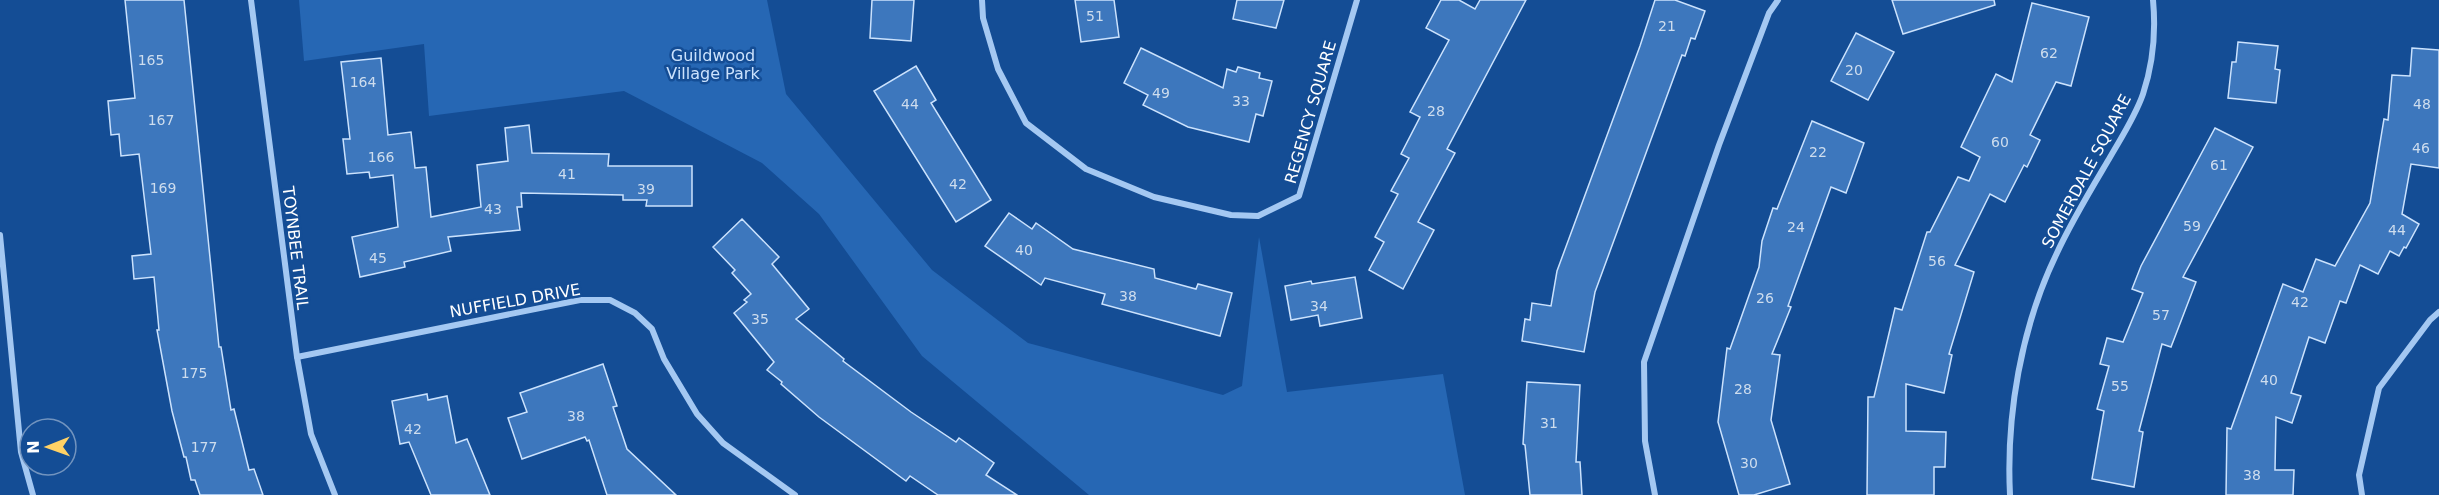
<svg xmlns="http://www.w3.org/2000/svg" width="2439" height="495" viewBox="0 0 2439 495" font-family="'DejaVu Sans',sans-serif">
  <style>
    .green { fill: #2667b4 }
    .building { fill: #3d77bd; stroke: #cbe2fd; stroke-width: 1.5 }
    .lines { fill: none; stroke-linecap: round; stroke-linejoin: round }
    .minor { stroke: #a4c8f2; stroke-width: 6 }
    .labels { text-anchor: middle; stroke-width: 5; stroke-linejoin: round; paint-order: stroke }
    .number-label { font-size: 14px; fill: #ceddee }
    .park-label { font-size: 16px; fill: #cbe2fd; stroke: #144d95 }
    .street-label { font-size: 16px; fill: #fff; stroke: #144d95 }
  </style>
  <rect width="100%" height="100%" fill="#144d95"/>
  <path class="green" d="M 299,0 L 767,0 L 786,94 L 932,270 L 1028,343 L 1223,395 L 1242,386 L 1259,237 L 1287,392 L 1443,374 L 1465,495 L 1089,495 L 922,356 L 819,214 L 762,163 L 624,91 L 429,116 L 424,44 L 304,61 Z"/>
  <g class="building">
    <path d="M 125,0 L 184,0 L 219,347 L 221,347 L 231,410 L 234,409 L 249,470 L 254,469 L 263,495 L 200,495 L 195,480 L 191,480 L 186,457 L 184,457 L 172,411 L 157,330 L 159,330 L 154,277 L 134,279 L 132,256 L 151,254 L 139,154 L 121,156 L 119,134 L 111,135 L 108,101 L 135,98 Z"/>
    <path d="M 872,0 L 914,0 L 911,41 L 870,38 Z"/>
    <path d="M 1075,0 L 1114,0 L 1119,37 L 1081,42 Z"/>
    <path d="M 1237,0 L 1284,0 L 1276,28 L 1233,19 Z"/>
    <path d="M 1441,0 L 1459,0 L 1475,9 L 1480,0 L 1526,0 L 1447,149 L 1455,153 L 1418,222 L 1434,230 L 1403,289 L 1369,270 L 1384,242 L 1375,237 L 1398,194 L 1391,191 L 1409,158 L 1401,154 L 1420,117 L 1410,112 L 1449,40 L 1426,28 Z"/>
    <path d="M 1655,0 L 1675,0 L 1705,11 L 1695,39 L 1691,38 L 1685,56 L 1682,55 L 1595,292 L 1584,352 L 1522,341 L 1525,319 L 1530,320 L 1532,303 L 1551,306 L 1557,271 L 1640,46 Z"/>
    <path d="M 1892,0 L 1994,0 L 1995,5 L 1903,34 Z"/>
    <path d="M 2032,3 L 2089,17 L 2071,86 L 2056,82 L 2030,135 L 2040,140 L 2027,167 L 2024,165 L 2005,202 L 1990,194 L 1955,265 L 1974,272 L 1949,354 L 1952,355 L 1944,393 L 1906,384 L 1906,431 L 1946,432 L 1945,467 L 1934,467 L 1934,495 L 1867,495 L 1868,397 L 1874,397 L 1895,308 L 1902,310 L 1927,232 L 1930,232 L 1958,177 L 1969,181 L 1980,157 L 1961,147 L 1996,74 L 2012,82 Z"/>
    <path d="M 1856,33 L 1894,52 L 1868,100 L 1831,81 Z"/>
    <path d="M 2238,42 L 2278,46 L 2275,69 L 2280,70 L 2276,103 L 2228,98 L 2232,62 L 2236,62 Z"/>
    <path d="M 1141,48 L 1223,88 L 1227,69 L 1236,72 L 1238,67 L 1260,73 L 1259,78 L 1272,81 L 1263,116 L 1256,114 L 1249,142 L 1188,127 L 1143,105 L 1148,95 L 1124,83 Z"/>
    <path d="M 2412,48 L 2439,50 L 2439,168 L 2411,164 L 2402,214 L 2419,224 L 2406,248 L 2404,247 L 2399,256 L 2390,251 L 2378,274 L 2360,265 L 2346,303 L 2340,301 L 2325,343 L 2309,337 L 2291,393 L 2301,396 L 2292,423 L 2276,417 L 2275,470 L 2294,470 L 2293,495 L 2226,495 L 2227,428 L 2231,429 L 2283,284 L 2303,292 L 2316,259 L 2335,266 L 2370,203 L 2384,119 L 2388,120 L 2392,75 L 2410,76 Z"/>
    <path d="M 381,58 L 388,135 L 411,132 L 415,168 L 426,167 L 431,217 L 481,207 L 477,165 L 508,161 L 505,128 L 529,125 L 532,153 L 609,154 L 608,166 L 692,166 L 692,206 L 646,206 L 647,200 L 623,200 L 623,195 L 521,193 L 522,207 L 517,207 L 520,230 L 448,237 L 451,251 L 404,262 L 405,267 L 360,277 L 352,237 L 398,227 L 393,175 L 370,178 L 369,172 L 347,174 L 343,139 L 350,139 L 341,62 Z"/>
    <path d="M 916,66 L 936,100 L 931,103 L 991,200 L 956,222 L 874,91 Z"/>
    <path d="M 1812,121 L 1864,143 L 1846,193 L 1831,187 L 1788,306 L 1791,307 L 1772,354 L 1780,355 L 1771,420 L 1790,484 L 1754,495 L 1739,495 L 1718,422 L 1727,348 L 1730,349 L 1759,267 L 1762,241 L 1773,208 L 1777,209 Z"/>
    <path d="M 2215,128 L 2253,147 L 2183,277 L 2196,282 L 2171,347 L 2162,344 L 2139,431 L 2143,432 L 2134,487 L 2092,479 L 2104,411 L 2097,409 L 2109,366 L 2100,364 L 2107,338 L 2123,342 L 2143,293 L 2132,289 L 2141,266 Z"/>
    <path d="M 1009,213 L 1032,229 L 1036,223 L 1073,249 L 1154,269 L 1155,278 L 1196,289 L 1198,284 L 1232,293 L 1220,336 L 1102,304 L 1105,294 L 1045,278 L 1041,285 L 985,246 Z"/>
    <path d="M 742,219 L 779,257 L 772,264 L 809,309 L 796,319 L 844,359 L 843,361 L 911,412 L 956,442 L 959,438 L 994,463 L 986,475 L 1017,495 L 938,495 L 910,476 L 906,481 L 819,417 L 781,384 L 782,382 L 767,370 L 774,362 L 734,313 L 747,302 L 744,300 L 751,294 L 732,273 L 735,270 L 713,247 Z"/>
    <path d="M 1355,277 L 1362,318 L 1320,326 L 1318,315 L 1291,320 L 1285,286 L 1311,281 L 1312,284 Z"/>
    <path d="M 603,364 L 617,406 L 613,407 L 627,449 L 676,495 L 607,495 L 589,440 L 587,441 L 585,437 L 522,459 L 508,418 L 527,412 L 520,393 Z"/>
    <path d="M 1527,382 L 1580,385 L 1576,462 L 1580,462 L 1582,495 L 1530,495 L 1525,445 L 1523,444 Z"/>
    <path d="M 427,394 L 428,400 L 447,396 L 456,443 L 467,439 L 490,495 L 431,495 L 409,442 L 400,444 L 392,401 Z"/>
  </g>
  <g class="lines">
    <g class="minor">
      <path d="M 251,0 L 297,357 L 311,434 L 335,495"/>
      <path d="M 982,0 L 983,18 L 998,69 L 1026,123 L 1086,169 L 1154,197 L 1231,215 L 1258,216 L 1299,196 L 1357,0"/>
      <path d="M 0,235 L 21,452 L 33,495"/>
      <path d="M 297,357 L 580,300 L 610,300 L 635,313 L 652,329 L 664,359 L 697,414 L 723,443 L 795,495"/>
      <path d="M 1655,495 L 1645,441 L 1644,362 L 1719,145 L 1769,13 L 1778,0"/>
      <path d="M 2010,495 C 2006,415 2021,328 2056,255 C 2071,222 2090,191 2109,159 C 2121,138 2135,117 2143,94 C 2153,64 2156,32 2153,0"/>
      <path d="M 2362,495 L 2359,475 L 2379,388 L 2430,320 L 2439,312"/>
    </g>
  </g>
  <g class="labels">
    <g class="number-label">
      <text x="1095" y="21">51</text>
      <text x="1667" y="31">21</text>
      <text x="2049" y="58">62</text>
      <text x="151" y="65">165</text>
      <text x="1854" y="75">20</text>
      <text x="363" y="87">164</text>
      <text x="1161" y="98">49</text>
      <text x="1241" y="106">33</text>
      <text x="910" y="109">44</text>
      <text x="2422" y="109">48</text>
      <text x="1436" y="116">28</text>
      <text x="161" y="125">167</text>
      <text x="2000" y="147">60</text>
      <text x="2421" y="153">46</text>
      <text x="1818" y="157">22</text>
      <text x="381" y="162">166</text>
      <text x="2219" y="170">61</text>
      <text x="567" y="179">41</text>
      <text x="958" y="189">42</text>
      <text x="163" y="193">169</text>
      <text x="646" y="194">39</text>
      <text x="493" y="214">43</text>
      <text x="2192" y="231">59</text>
      <text x="1796" y="232">24</text>
      <text x="2397" y="235">44</text>
      <text x="1024" y="255">40</text>
      <text x="378" y="263">45</text>
      <text x="1937" y="266">56</text>
      <text x="1128" y="301">38</text>
      <text x="1765" y="303">26</text>
      <text x="2300" y="307">42</text>
      <text x="1319" y="311">34</text>
      <text x="2161" y="320">57</text>
      <text x="760" y="324">35</text>
      <text x="194" y="378">175</text>
      <text x="2269" y="385">40</text>
      <text x="2120" y="391">55</text>
      <text x="1743" y="394">28</text>
      <text x="576" y="421">38</text>
      <text x="1549" y="428">31</text>
      <text x="413" y="434">42</text>
      <text x="204" y="452">177</text>
      <text x="1749" y="468">30</text>
      <text x="2252" y="480">38</text>
    </g>
    <g class="park-label">
      <text x="713" y="61">Guildwood<tspan x="713" dy="18">Village Park</tspan></text>
    </g>
    <g class="street-label">
      <text transform="translate(1310 112) rotate(-74)" y="6">REGENCY SQUARE</text>
      <text transform="translate(2086 171) rotate(-62)" y="6">SOMERDALE SQUARE</text>
      <text transform="translate(296 248) rotate(83)" y="6">TOYNBEE TRAIL</text>
      <text transform="translate(515 300) rotate(-10)" y="6">NUFFIELD DRIVE</text>
    </g>
  </g>
  <g transform="translate(48 447) rotate(269)"><circle r="28" fill="#144d95" stroke="#7294bf" stroke-width="1.5"/>
  <path d="M0-4.5L10 22L0 15L-10 22Z" fill="#ffd165"/>
  <text y="-9" font-size="16" font-weight="bold" text-anchor="middle" fill="#ffffff">N</text>
  </g>
</svg>
